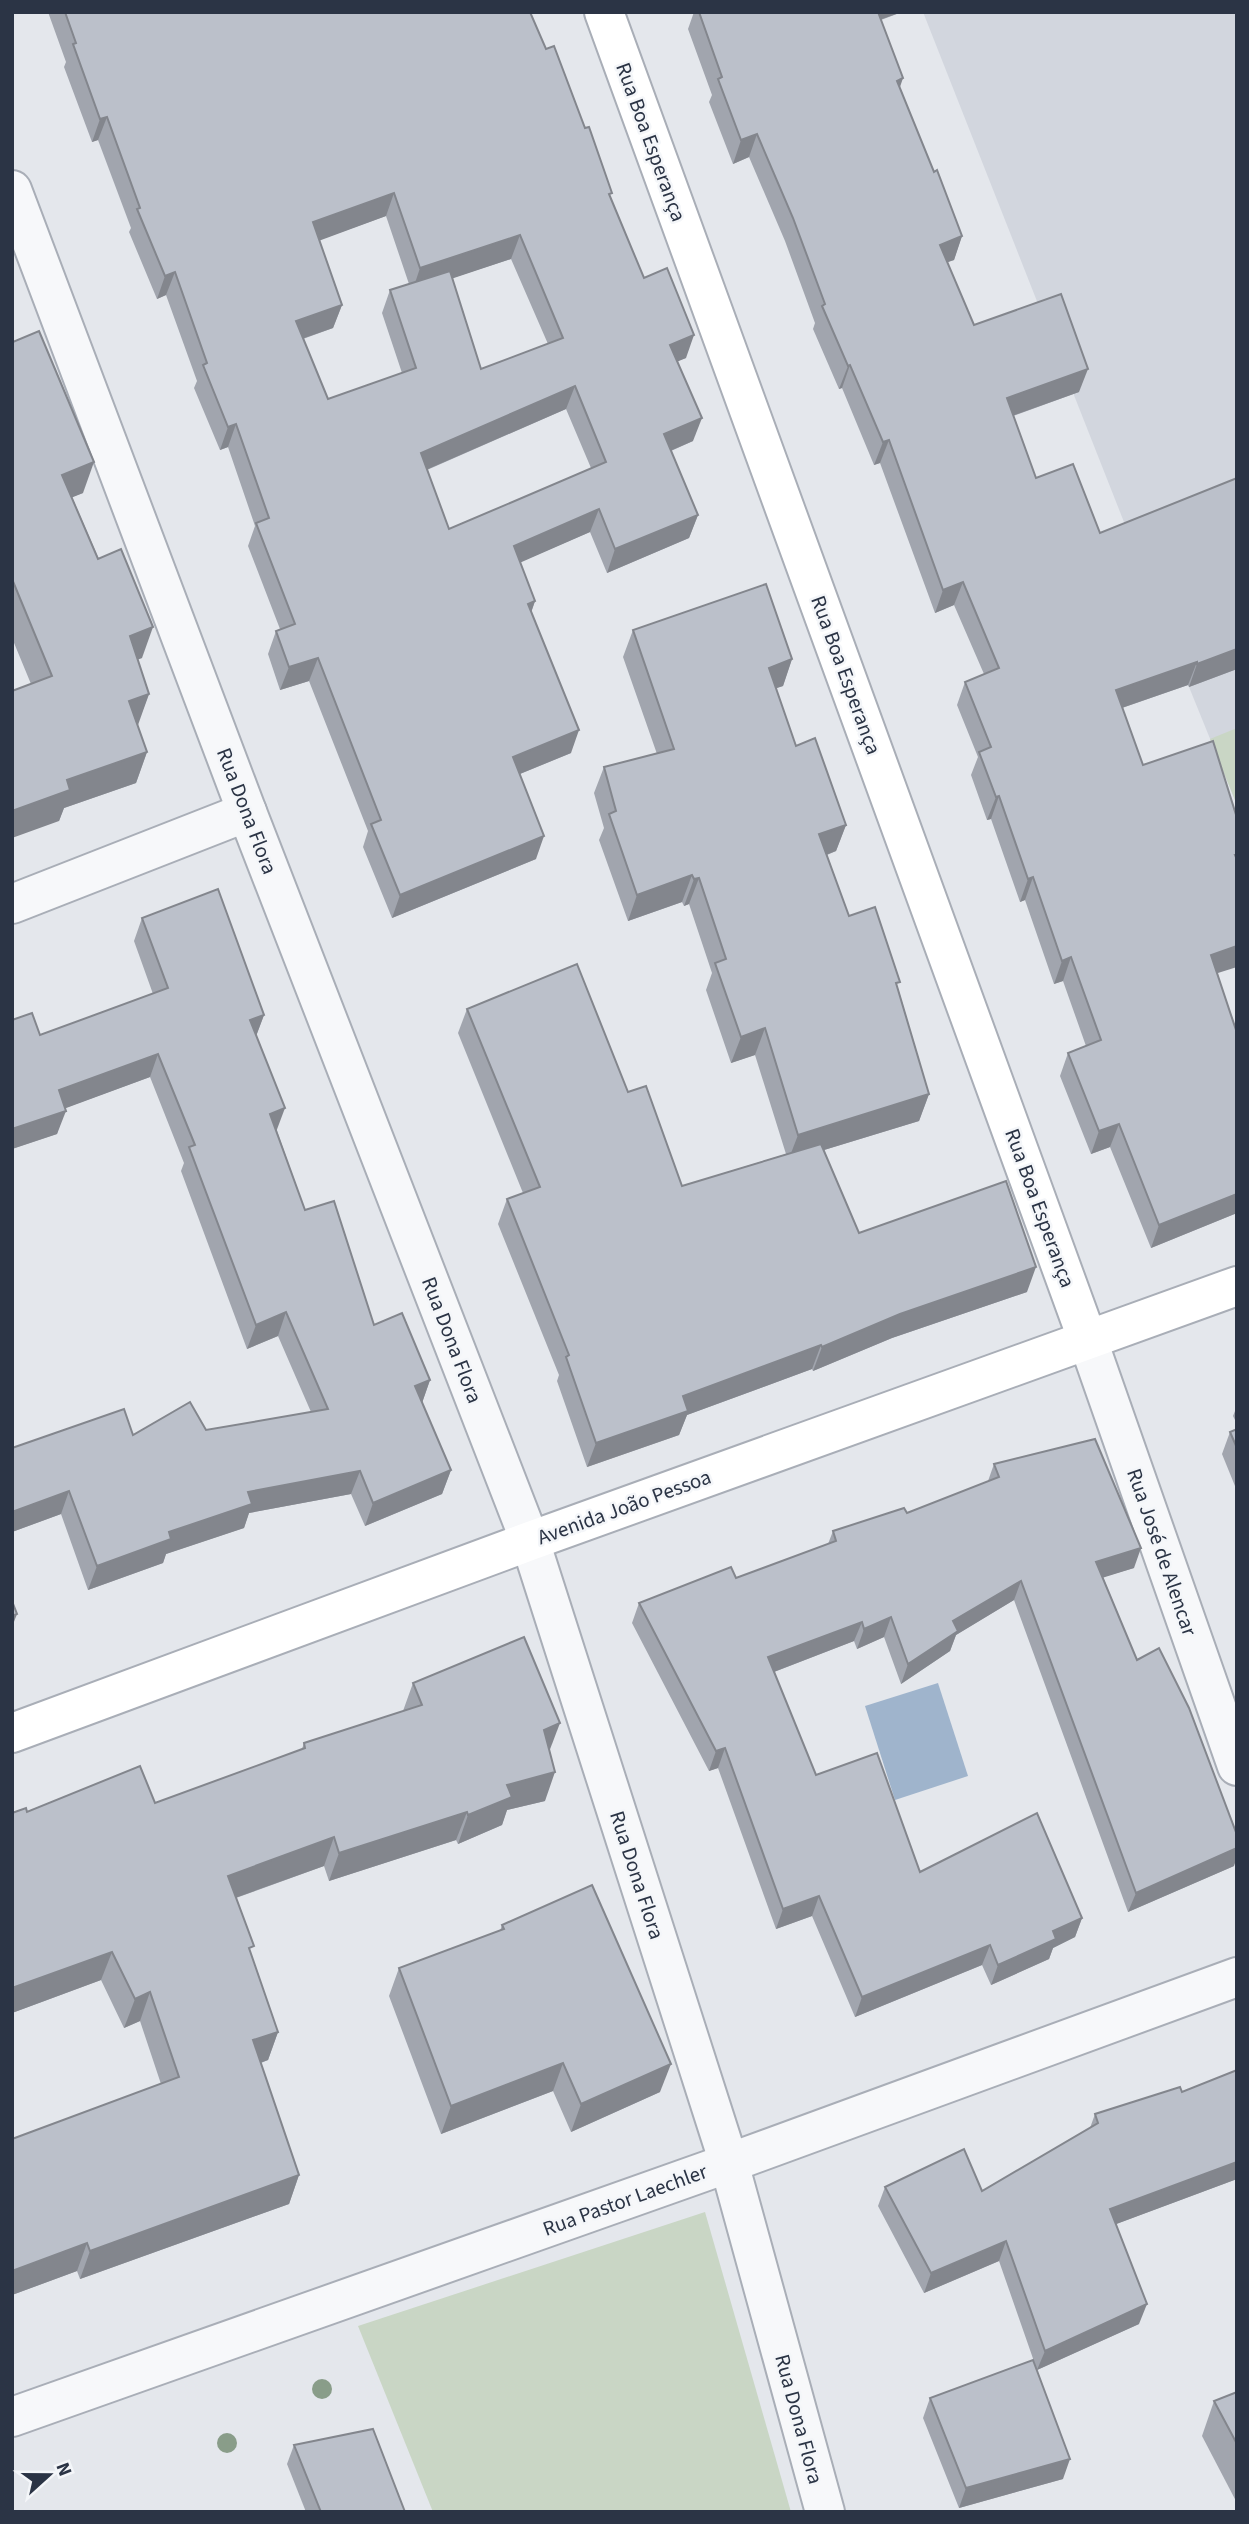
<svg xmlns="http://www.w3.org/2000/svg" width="1249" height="2524" viewBox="0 0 1249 2524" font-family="'Source Sans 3',sans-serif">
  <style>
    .built { fill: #d2d6de }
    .green { fill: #c9d6c5 }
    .water { fill: #9fb4cc }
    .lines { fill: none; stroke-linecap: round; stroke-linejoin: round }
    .street-casing { stroke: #a9aeb7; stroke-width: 42 }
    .secondary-casing { stroke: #a9aeb7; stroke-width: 42 }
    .street { stroke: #f7f8fa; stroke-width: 38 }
    .secondary { stroke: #fff; stroke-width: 38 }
    .tree { fill: #899d89 }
    .wall { fill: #a1a5ae; fill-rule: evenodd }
    .shaded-wall { fill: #83868d }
    .building { fill: #bbc0ca; stroke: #83868d; stroke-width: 2; fill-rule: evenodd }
    .labels { text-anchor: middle; stroke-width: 5; stroke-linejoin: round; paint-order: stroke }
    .street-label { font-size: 21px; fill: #2b3445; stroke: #f4f6f9 }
  </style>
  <rect width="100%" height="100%" fill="#e4e7ec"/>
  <path class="built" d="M 923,12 L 1237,12 L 1237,805 L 1189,687 Z"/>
  <g class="green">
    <path d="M 1237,728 L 1237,805 L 1210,739 Z"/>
    <path d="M 705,2212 L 791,2512 L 433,2512 L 358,2326 Z"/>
  </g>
  <path class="water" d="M 938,1683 L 968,1776 L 895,1800 L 865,1706 Z"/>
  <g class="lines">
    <defs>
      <g id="street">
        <path d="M 12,190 L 247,812 L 530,1541 L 729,2163 L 825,2512"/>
        <path d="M 12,904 L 247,812"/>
        <path d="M 1087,1338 L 1237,1766"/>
        <path d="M 12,2417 L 729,2163 L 1237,1977"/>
      </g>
      <g id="secondary">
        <path d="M 604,12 L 1087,1338"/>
        <path d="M 12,1733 L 530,1541 L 1237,1286"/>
      </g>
    </defs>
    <use href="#street" class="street-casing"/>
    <use href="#secondary" class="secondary-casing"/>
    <use href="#street" class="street"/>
    <use href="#secondary" class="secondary"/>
  </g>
  <g class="tree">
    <circle cx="322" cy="2389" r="10"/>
    <circle cx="227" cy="2443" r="10"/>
  </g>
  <g class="wall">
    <path d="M 48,12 L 530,12 L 611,198 L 644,278 L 686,358 L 677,361 L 693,441 L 671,451 L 698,515 L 689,538 L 607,573 L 590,532 L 520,562 L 535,601 L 531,613 L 571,753 L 520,774 L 536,859 L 392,918 L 363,847 L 368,831 L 309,681 L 280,690 L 268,654 L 276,631 L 280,629 L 248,546 L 255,526 L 228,447 L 220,450 L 194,388 L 197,381 L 166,295 L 157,299 L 129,232 L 131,228 L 98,140 L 92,142 L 64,67 L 66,62 ZM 386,216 L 409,284 L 390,290 L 382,313 L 402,373 L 328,399 L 303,339 L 333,328 L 342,305 L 319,240 ZM 511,259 L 548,344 L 481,369 L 452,278 ZM 566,409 L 591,468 L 449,529 L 427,470 Z"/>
    <path d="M 694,12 L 902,12 L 881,20 L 900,88 L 934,172 L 962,236 L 954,260 L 947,262 L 974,325 L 1079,392 L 1013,416 L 1036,478 L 1100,533 L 1237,478 L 1237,669 L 1189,687 L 1188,685 L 1122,708 L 1237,1033 L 1237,1213 L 1151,1248 L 1110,1147 L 1091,1154 L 1060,1076 L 1068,1053 L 1086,1046 L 1063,981 L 1054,984 L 1025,900 L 1020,902 L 991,819 L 987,820 L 971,775 L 978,757 L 957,705 L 965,682 L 984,674 L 954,605 L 935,613 L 880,463 L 874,465 L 842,388 L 839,389 L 813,329 L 815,323 L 785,241 L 749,157 L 733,164 L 709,102 L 712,95 L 688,29 Z"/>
    <path d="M 12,340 L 83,493 L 72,497 L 142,658 L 137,659 L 149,694 L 137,725 L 147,752 L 136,783 L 64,808 L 59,821 L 31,684 L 12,638 Z"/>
    <path d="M 633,630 L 792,659 L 783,686 L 776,688 L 796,746 L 846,825 L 836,851 L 827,855 L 849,916 L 898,988 L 929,1094 L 919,1121 L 824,1150 L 859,1233 L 1027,1292 L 892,1338 L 813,1371 L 812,1369 L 687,1415 L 679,1435 L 587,1467 L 557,1381 L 559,1375 L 498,1224 L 507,1199 L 523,1193 L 458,1033 L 467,1009 L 628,1092 L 682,1186 L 786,1154 L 755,1055 L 731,1063 L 706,990 L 712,973 L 689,904 L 684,906 L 682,902 L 628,921 L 599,840 L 604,828 L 594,793 L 604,767 L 657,754 L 623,657 Z"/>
    <path d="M 142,918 L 264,1015 L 256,1036 L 277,1131 L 305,1210 L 374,1325 L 430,1380 L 422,1403 L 451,1470 L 442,1494 L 365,1526 L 351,1494 L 249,1513 L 244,1528 L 166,1554 L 163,1563 L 88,1590 L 61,1514 L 12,1532 L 133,1435 L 206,1430 L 311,1412 L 278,1336 L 247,1349 L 181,1171 L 184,1163 L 150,1077 L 65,1108 L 57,1134 L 12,1149 L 12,1020 L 40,1035 L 153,994 L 134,941 Z"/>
    <path d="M 1237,1406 L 1237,1424 L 1233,1416 Z"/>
    <path d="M 1237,1429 L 1237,1491 L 1222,1454 L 1230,1432 Z"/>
    <path d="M 994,1464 L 1134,1568 L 1103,1577 L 1137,1660 L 1234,1866 L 1128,1912 L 1014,1600 L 956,1635 L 950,1651 L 901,1684 L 884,1637 L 857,1649 L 854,1641 L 774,1672 L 816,1775 L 920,1872 L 1082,1918 L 1075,1937 L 1053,1948 L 1049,1959 L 991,1985 L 982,1965 L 855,2017 L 812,1916 L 776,1929 L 718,1768 L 709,1771 L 632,1623 L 639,1603 L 736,1578 L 828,1544 L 833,1531 L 907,1513 L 988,1481 Z"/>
    <path d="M 413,1683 L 550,1750 L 545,1801 L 507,1810 L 502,1825 L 458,1844 L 456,1840 L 329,1881 L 324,1866 L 236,1898 L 251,1954 L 278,2032 L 268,2060 L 261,2063 L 299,2175 L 289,2204 L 80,2279 L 77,2271 L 12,2295 L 12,2139 L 161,2084 L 140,2021 L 124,2028 L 101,1980 L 12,2013 L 12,1813 L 155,1803 L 302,1749 L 304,1743 L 403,1711 Z"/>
    <path d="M 502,1925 L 660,2092 L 571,2132 L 553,2091 L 441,2134 L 389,1996 L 399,1968 L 500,1931 Z"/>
    <path d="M 1237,2070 L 1237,2179 L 1116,2224 L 1139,2324 L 1037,2370 L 999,2261 L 924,2293 L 878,2206 L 885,2187 L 982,2191 L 1090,2128 L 1095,2114 L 1182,2092 Z"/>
    <path d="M 1237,2392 L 1237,2503 L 1202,2436 L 1214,2401 Z"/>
    <path d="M 930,2398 L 1063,2479 L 959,2508 L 923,2418 Z"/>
    <path d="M 294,2445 L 405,2512 L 306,2512 L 287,2464 Z"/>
  </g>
  <g class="shaded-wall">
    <path d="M 870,12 L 902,12 L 865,25 Z"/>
    <path d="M 903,78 L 895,102 L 897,81 Z"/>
    <path d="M 107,117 L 98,140 L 92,142 L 100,119 Z"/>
    <path d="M 757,134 L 749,157 L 733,164 L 741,140 Z"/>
    <path d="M 394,193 L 386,216 L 305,246 L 313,222 Z"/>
    <path d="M 520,235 L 511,259 L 412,292 L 420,268 Z"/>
    <path d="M 962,236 L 954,260 L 931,268 L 940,245 Z"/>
    <path d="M 175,272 L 166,295 L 157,299 L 165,276 Z"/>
    <path d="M 342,305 L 333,328 L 287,344 L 296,321 Z"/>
    <path d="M 694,335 L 686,358 L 662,368 L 670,345 Z"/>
    <path d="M 850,365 L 842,388 L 839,389 L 848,366 Z"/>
    <path d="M 1088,369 L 1079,392 L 998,421 L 1007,398 Z"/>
    <path d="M 575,386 L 566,409 L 412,476 L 421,453 Z"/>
    <path d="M 702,418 L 693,441 L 656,457 L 664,434 Z"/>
    <path d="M 236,424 L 228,447 L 220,450 L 228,427 Z"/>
    <path d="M 889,440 L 880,463 L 874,465 L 883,442 Z"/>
    <path d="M 94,462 L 83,493 L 51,506 L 62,475 Z"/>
    <path d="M 599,509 L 590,532 L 506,569 L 514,546 Z"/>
    <path d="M 698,515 L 689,538 L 607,573 L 615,549 Z"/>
    <path d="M 963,582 L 954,605 L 935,613 L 943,590 Z"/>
    <path d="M 535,601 L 527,624 L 528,604 Z"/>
    <path d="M 153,627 L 142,658 L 118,667 L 130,636 Z"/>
    <path d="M 1237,649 L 1237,669 L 1189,687 L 1197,664 Z"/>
    <path d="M 318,658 L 309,681 L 280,690 L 289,667 Z"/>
    <path d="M 792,659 L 783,686 L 759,694 L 769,668 Z"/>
    <path d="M 1197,662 L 1188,685 L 1107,713 L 1116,690 Z"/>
    <path d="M 149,694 L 138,725 L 118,732 L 129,701 Z"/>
    <path d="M 579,730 L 571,753 L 505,780 L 513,757 Z"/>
    <path d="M 147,752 L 136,783 L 64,808 L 59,821 L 12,838 L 12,811 L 67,780 Z"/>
    <path d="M 999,796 L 991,819 L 987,820 L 996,797 Z"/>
    <path d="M 846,825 L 836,851 L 810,861 L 819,834 Z"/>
    <path d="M 544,836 L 536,859 L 392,918 L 400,895 Z"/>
    <path d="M 692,875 L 682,902 L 628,921 L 637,895 Z"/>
    <path d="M 1033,877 L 1025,900 L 1020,902 L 1028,879 Z"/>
    <path d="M 699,878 L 689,904 L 684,906 L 694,879 Z"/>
    <path d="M 1237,946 L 1237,967 L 1202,978 L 1211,955 Z"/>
    <path d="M 1071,957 L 1063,981 L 1054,984 L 1062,961 Z"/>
    <path d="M 264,1015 L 255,1039 L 250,1020 Z"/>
    <path d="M 765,1028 L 755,1055 L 731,1063 L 741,1037 Z"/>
    <path d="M 158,1054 L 150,1077 L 50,1114 L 59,1090 Z"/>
    <path d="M 929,1094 L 919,1121 L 788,1161 L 798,1135 Z"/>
    <path d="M 285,1108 L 276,1132 L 270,1114 Z"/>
    <path d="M 66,1111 L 57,1134 L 12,1149 L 12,1129 Z"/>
    <path d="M 1119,1124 L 1110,1147 L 1091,1154 L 1099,1131 Z"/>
    <path d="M 1237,1194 L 1237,1213 L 1151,1248 L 1159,1225 Z"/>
    <path d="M 1036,1267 L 1027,1292 L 892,1338 L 813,1371 L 822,1347 L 900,1314 Z"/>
    <path d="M 286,1312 L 278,1336 L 247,1349 L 256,1325 Z"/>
    <path d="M 821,1345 L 812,1369 L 687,1415 L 679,1435 L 587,1467 L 596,1443 L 683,1396 Z"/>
    <path d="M 430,1380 L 422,1403 L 415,1386 Z"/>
    <path d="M 451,1470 L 442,1494 L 365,1526 L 373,1503 Z"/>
    <path d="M 360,1471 L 351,1494 L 249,1513 L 244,1528 L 166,1554 L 163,1563 L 88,1590 L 97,1566 L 169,1532 L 248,1492 Z"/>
    <path d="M 69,1491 L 61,1514 L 12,1532 L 12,1512 Z"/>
    <path d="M 1141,1548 L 1134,1568 L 1089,1582 L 1096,1562 Z"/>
    <path d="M 1021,1581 L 1014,1600 L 956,1635 L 950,1651 L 901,1684 L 908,1664 L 953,1621 Z"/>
    <path d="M 17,1614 L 12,1627 L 12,1616 Z"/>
    <path d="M 891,1617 L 884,1637 L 857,1649 L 864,1629 Z"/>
    <path d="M 862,1622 L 854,1641 L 761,1677 L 768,1657 Z"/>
    <path d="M 560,1723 L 549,1752 L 544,1730 Z"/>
    <path d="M 725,1748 L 718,1768 L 709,1771 L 716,1751 Z"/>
    <path d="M 555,1772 L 545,1801 L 507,1810 L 502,1825 L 458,1844 L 468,1815 L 507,1785 Z"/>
    <path d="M 467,1812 L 456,1840 L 329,1881 L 339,1853 Z"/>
    <path d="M 334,1837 L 324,1866 L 218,1904 L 228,1876 Z"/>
    <path d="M 1237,1848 L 1237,1857 L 1234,1866 L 1128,1912 L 1136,1893 Z"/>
    <path d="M 819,1896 L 812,1916 L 776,1929 L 783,1909 Z"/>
    <path d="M 1082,1918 L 1075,1937 L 1053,1948 L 1049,1959 L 991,1985 L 998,1965 L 1053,1931 Z"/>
    <path d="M 990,1945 L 982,1965 L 855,2017 L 862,1997 Z"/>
    <path d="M 112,1952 L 101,1980 L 12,2013 L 12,1988 Z"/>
    <path d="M 150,1992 L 140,2021 L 124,2028 L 135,1999 Z"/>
    <path d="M 278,2032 L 268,2060 L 243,2069 L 253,2040 Z"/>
    <path d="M 563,2063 L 553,2091 L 441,2134 L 451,2106 Z"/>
    <path d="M 671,2064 L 660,2092 L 571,2132 L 581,2104 Z"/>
    <path d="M 1237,2162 L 1237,2179 L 1103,2229 L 1110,2209 Z"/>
    <path d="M 299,2175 L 289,2204 L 80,2279 L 90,2251 Z"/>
    <path d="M 1006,2241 L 999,2261 L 924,2293 L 931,2273 Z"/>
    <path d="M 87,2243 L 77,2271 L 12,2295 L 12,2271 Z"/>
    <path d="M 1147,2304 L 1139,2324 L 1037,2370 L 1045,2351 Z"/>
    <path d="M 1070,2459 L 1063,2479 L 959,2508 L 966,2488 Z"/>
  </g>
  <g class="building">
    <path d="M 65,12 L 530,12 L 546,49 L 554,46 L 585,128 L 589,127 L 612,193 L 609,194 L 644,278 L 667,268 L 694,335 L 670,345 L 702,418 L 664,434 L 698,515 L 615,549 L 599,509 L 514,546 L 535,601 L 528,604 L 579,730 L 513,757 L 544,836 L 400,895 L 371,824 L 381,820 L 318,658 L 289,667 L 276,631 L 295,624 L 256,523 L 269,518 L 236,424 L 228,427 L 203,365 L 207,363 L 175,272 L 165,276 L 137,209 L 140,208 L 107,117 L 100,119 L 73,44 L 76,43 ZM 394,193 L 420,268 L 520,235 L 563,338 L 481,369 L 450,271 L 390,290 L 416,368 L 328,399 L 296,321 L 342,305 L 313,222 ZM 575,386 L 606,462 L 449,529 L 421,453 Z"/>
    <path d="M 699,12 L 878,12 L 903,78 L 897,81 L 934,172 L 937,170 L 962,236 L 940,245 L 974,325 L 1061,294 L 1088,369 L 1007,398 L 1036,478 L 1073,464 L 1100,533 L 1237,478 L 1237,649 L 1197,664 L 1197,662 L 1116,690 L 1143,765 L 1213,741 L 1237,818 L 1237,855 L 1235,855 L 1237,860 L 1237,946 L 1211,955 L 1237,1033 L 1237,1194 L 1159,1225 L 1119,1124 L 1099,1131 L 1068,1053 L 1101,1040 L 1071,957 L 1062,961 L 1033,877 L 1028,879 L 999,796 L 996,797 L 979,752 L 991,747 L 965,682 L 999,668 L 963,582 L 943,590 L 889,440 L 883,442 L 850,365 L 848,366 L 822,306 L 825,304 L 793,218 L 757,134 L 741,140 L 718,79 L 722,77 Z"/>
    <path d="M 39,331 L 94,462 L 62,475 L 98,559 L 121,549 L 153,627 L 130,636 L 149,694 L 129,701 L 147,752 L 67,780 L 70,790 L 12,811 L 12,691 L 52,676 L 12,579 L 12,340 L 13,342 Z"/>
    <path d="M 766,584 L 792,659 L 769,668 L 796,746 L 815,738 L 846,825 L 819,834 L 849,916 L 875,907 L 900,982 L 896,983 L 929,1094 L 798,1135 L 765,1028 L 741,1037 L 715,963 L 726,959 L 699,878 L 694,879 L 692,875 L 637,895 L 609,814 L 616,811 L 604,767 L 674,749 L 633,630 Z"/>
    <path d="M 218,889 L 264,1015 L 250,1020 L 285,1108 L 270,1114 L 305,1210 L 334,1201 L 374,1325 L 402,1313 L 430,1380 L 415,1386 L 451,1470 L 373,1503 L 360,1471 L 248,1492 L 252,1504 L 169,1532 L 171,1539 L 97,1566 L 69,1491 L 12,1512 L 12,1448 L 124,1409 L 133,1435 L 190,1402 L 206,1430 L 328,1409 L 286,1312 L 256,1325 L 189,1147 L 195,1145 L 158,1054 L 59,1090 L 66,1111 L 12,1129 L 12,1020 L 32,1013 L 40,1035 L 168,988 L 142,918 Z"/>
    <path d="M 577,964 L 628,1092 L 646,1086 L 682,1186 L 821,1144 L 859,1233 L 1006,1181 L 1036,1267 L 900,1314 L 822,1347 L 821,1345 L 683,1396 L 688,1411 L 596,1443 L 566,1357 L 569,1355 L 507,1199 L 540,1187 L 467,1009 Z"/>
    <path d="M 1237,1429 L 1237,1448 L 1230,1432 Z"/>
    <path d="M 1095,1439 L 1141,1548 L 1096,1562 L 1137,1660 L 1159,1648 L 1189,1708 L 1237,1835 L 1237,1848 L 1136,1893 L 1021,1581 L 953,1621 L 958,1631 L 908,1664 L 891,1617 L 864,1629 L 862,1622 L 768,1657 L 816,1775 L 877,1753 L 920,1872 L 1037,1813 L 1082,1918 L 1053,1931 L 1056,1939 L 998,1965 L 990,1945 L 862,1997 L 819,1896 L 783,1909 L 725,1748 L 716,1751 L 639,1603 L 731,1567 L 736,1578 L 836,1541 L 833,1531 L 904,1508 L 907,1513 L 999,1477 L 994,1464 Z"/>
    <path d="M 12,1601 L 17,1614 L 12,1616 Z"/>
    <path d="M 524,1637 L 560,1723 L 544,1730 L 555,1772 L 507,1785 L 512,1797 L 468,1815 L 467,1812 L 339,1853 L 334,1837 L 228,1876 L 254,1946 L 249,1948 L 278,2032 L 253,2040 L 299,2175 L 90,2251 L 87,2243 L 12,2271 L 12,2139 L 179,2077 L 150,1992 L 135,1999 L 112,1952 L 12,1988 L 12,1813 L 26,1808 L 27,1812 L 140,1766 L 155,1803 L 305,1748 L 304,1743 L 422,1705 L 413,1683 Z"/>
    <path d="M 592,1885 L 671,2064 L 581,2104 L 563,2063 L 451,2106 L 399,1968 L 504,1929 L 502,1925 Z"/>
    <path d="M 1237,2070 L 1237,2162 L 1110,2209 L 1147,2304 L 1045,2351 L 1006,2241 L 931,2273 L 885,2187 L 964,2149 L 982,2191 L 1098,2123 L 1095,2114 L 1180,2087 L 1182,2092 Z"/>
    <path d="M 1033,2360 L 1070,2459 L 966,2488 L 930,2398 Z"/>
    <path d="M 1237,2392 L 1237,2444 L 1214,2401 Z"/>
    <path d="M 373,2429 L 405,2512 L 321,2512 L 294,2445 Z"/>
  </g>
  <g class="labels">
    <g class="street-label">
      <text transform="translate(651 142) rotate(70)" y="7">Rua Boa Esperança</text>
      <text transform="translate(846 675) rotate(70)" y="7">Rua Boa Esperança</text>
      <text transform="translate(247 811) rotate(69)" y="7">Rua Dona Flora</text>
      <text transform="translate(1040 1208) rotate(70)" y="7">Rua Boa Esperança</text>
      <text transform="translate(452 1340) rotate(69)" y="7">Rua Dona Flora</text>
      <text transform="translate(624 1507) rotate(-20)" y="7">Avenida João Pessoa</text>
      <text transform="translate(1162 1552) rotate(71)" y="7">Rua José de Alencar</text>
      <text transform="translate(637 1875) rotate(72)" y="7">Rua Dona Flora</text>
      <text transform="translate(625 2200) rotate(-20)" y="7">Rua Pastor Laechler</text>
      <text transform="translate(799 2419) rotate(75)" y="7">Rua Dona Flora</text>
    </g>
  </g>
  <rect width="1249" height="2524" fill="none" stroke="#2b3445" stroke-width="28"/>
  <g transform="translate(49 2475) rotate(69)" stroke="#f4f6f9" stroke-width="5" paint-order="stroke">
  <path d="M0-5L12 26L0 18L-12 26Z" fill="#2b3445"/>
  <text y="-10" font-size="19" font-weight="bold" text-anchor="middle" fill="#2b3445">N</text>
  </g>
</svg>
